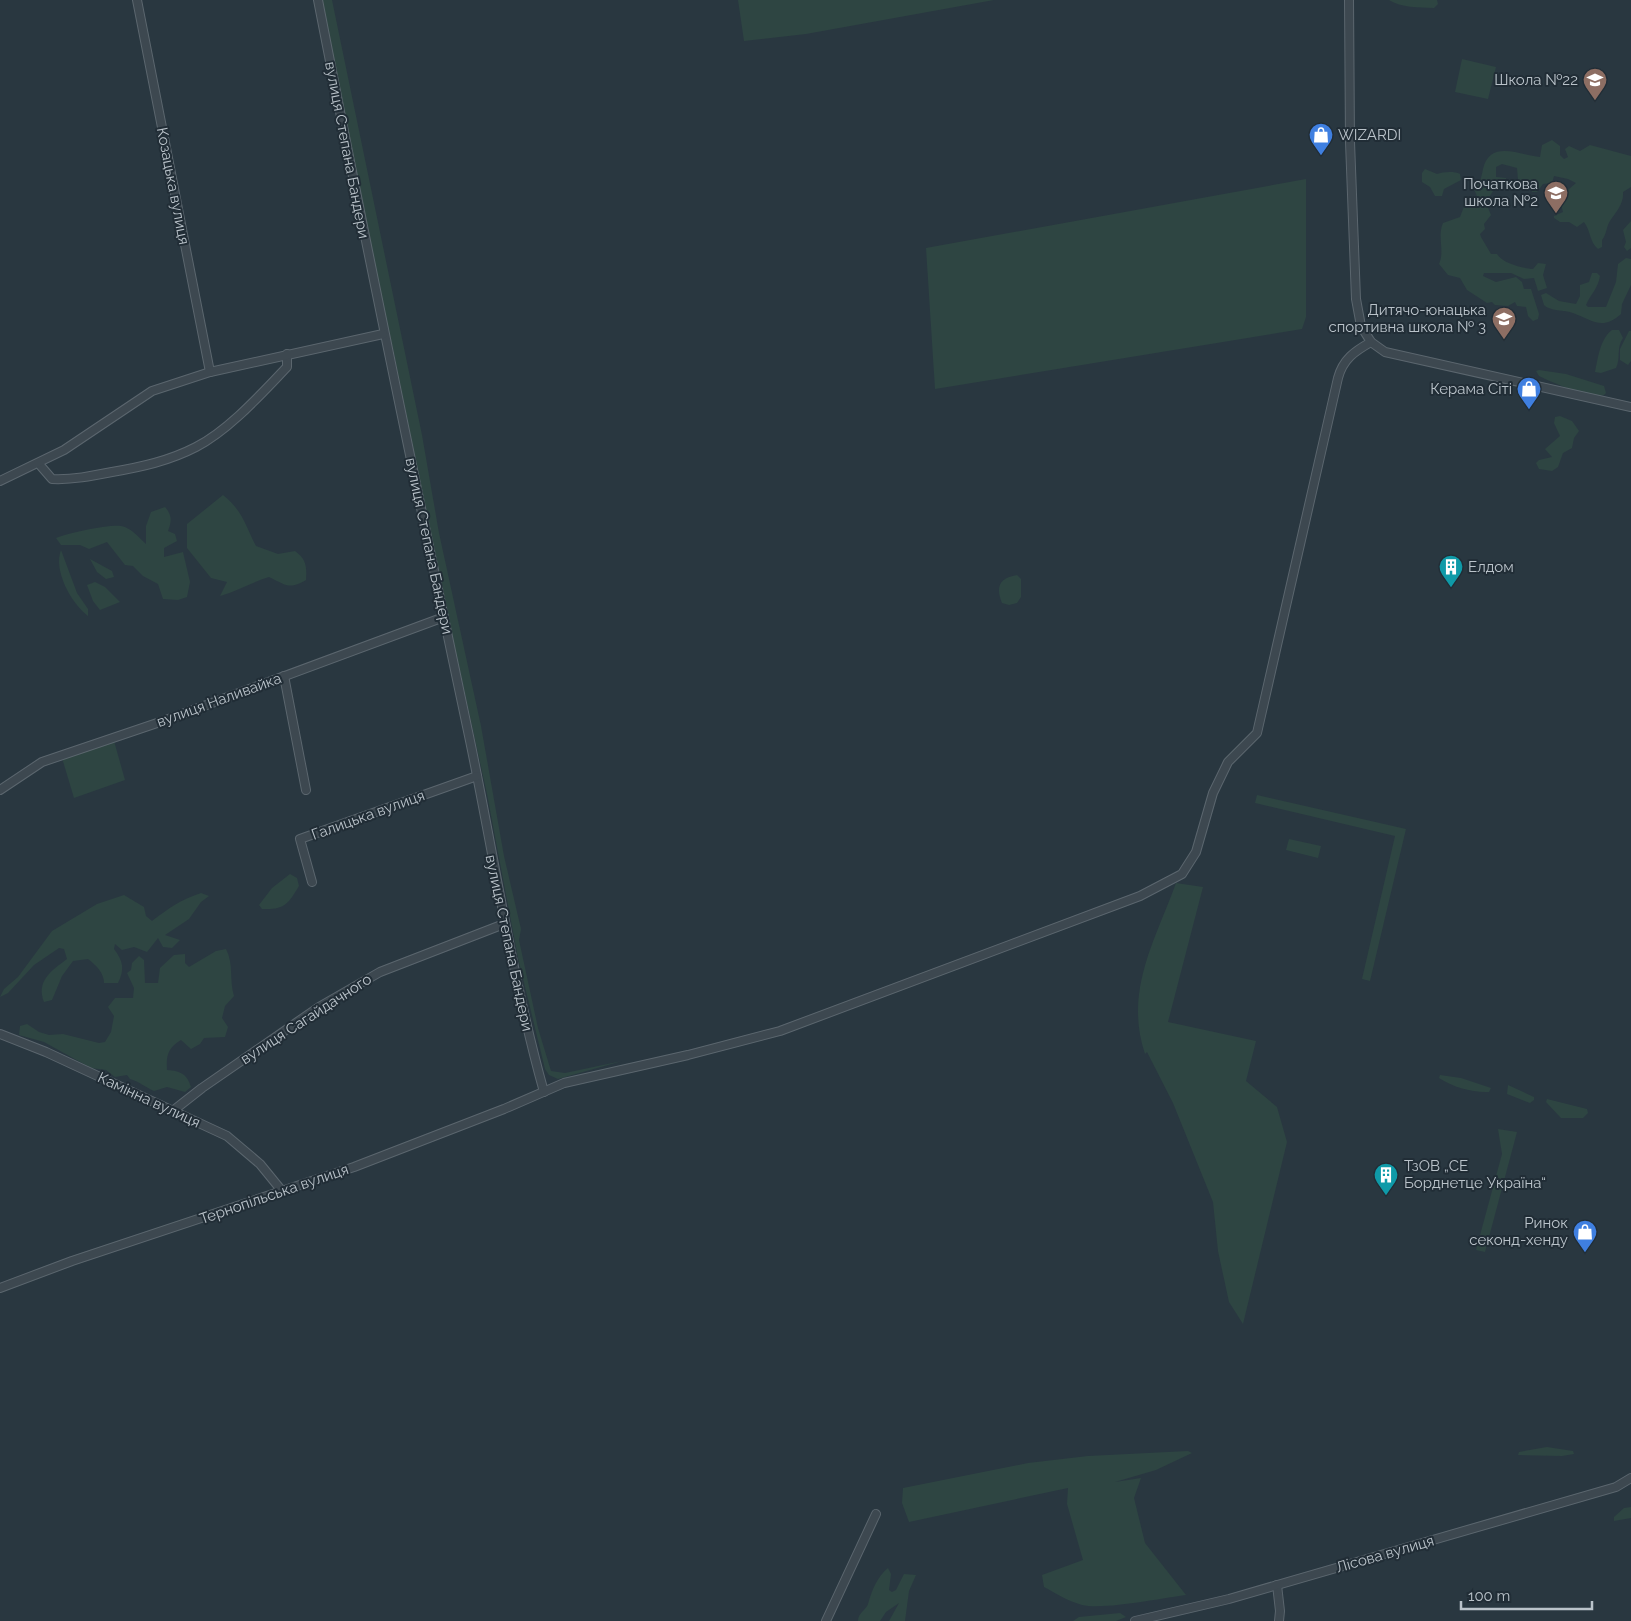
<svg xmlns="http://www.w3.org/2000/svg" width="1631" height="1621" viewBox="0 0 1631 1621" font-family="Raleway,sans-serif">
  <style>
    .green { fill: #2e4542 }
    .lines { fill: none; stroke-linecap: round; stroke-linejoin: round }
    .minor-casing { stroke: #5b666e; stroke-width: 10 }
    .minor { stroke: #3d4850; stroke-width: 8 }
    .labels { text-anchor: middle; stroke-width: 4; stroke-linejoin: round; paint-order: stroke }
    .poi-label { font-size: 15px; fill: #bac3ca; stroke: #212d36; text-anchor: end }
    .street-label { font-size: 15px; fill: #bac3ca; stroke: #212d36 }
  </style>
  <rect width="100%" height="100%" fill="#293740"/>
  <g class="green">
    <path d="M 322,0 L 332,0 L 422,435 L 439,533 L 481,726 L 504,856 L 521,929 L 519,940 L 538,1028 L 551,1071 L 565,1073 L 622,1061 L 558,1079 L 549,1075 L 545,1069 L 518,958 L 487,794 L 440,580 L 393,349 L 375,275 Z"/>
    <path d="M 738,0 L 994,0 L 806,34 L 744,41 Z"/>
    <path d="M 1389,0 L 1437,0 L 1438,4 L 1434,8 C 1419,7 1401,8 1389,0 Z"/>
    <path d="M 1462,59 L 1496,67 L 1488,99 L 1455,92 Z"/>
    <path d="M 1552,140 L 1560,146 L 1560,155 L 1564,159 L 1568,157 L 1565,149 L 1569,146 L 1580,151 L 1590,145 L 1631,156 L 1631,187 L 1623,192 C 1624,204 1616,212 1610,221 C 1606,227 1607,234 1602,240 L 1602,247 L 1598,249 C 1589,241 1591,231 1584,222 L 1577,227 L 1569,222 L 1560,222 L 1554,218 L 1554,216 L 1563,212 L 1558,194 L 1569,189 L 1576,183 L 1568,179 L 1554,176 L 1552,183 L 1543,184 L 1537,192 L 1532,192 L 1529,184 L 1518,180 L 1517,168 L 1502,164 L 1496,167 L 1496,177 L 1506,178 L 1507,183 L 1496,187 C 1492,192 1489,197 1486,203 L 1491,215 L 1484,224 L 1485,229 L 1480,234 L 1481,237 L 1491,254 L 1497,254 C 1503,264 1523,268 1533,269 L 1538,263 L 1546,264 L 1543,275 L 1547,288 L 1538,291 L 1534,278 L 1524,279 L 1511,273 L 1484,273 L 1483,276 L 1496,282 L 1516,277 L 1522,282 L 1524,289 L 1531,289 L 1539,314 L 1538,319 L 1533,321 L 1528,316 L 1526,307 L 1517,306 L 1515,302 L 1508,306 L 1495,305 L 1492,302 L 1487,303 L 1467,290 L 1460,278 L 1448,275 L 1439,264 C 1445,251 1437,236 1443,223 L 1460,217 L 1465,204 L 1479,201 L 1474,189 C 1481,182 1481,178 1483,169 C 1490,139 1519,155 1540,157 L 1542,145 Z"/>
    <path d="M 1425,169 L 1437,174 C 1443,172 1454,171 1460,174 L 1461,180 L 1444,189 L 1442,196 L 1435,196 L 1430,187 L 1422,182 L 1422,173 Z"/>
    <path d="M 1306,179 L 1306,317 L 1302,329 L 935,389 L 926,248 Z"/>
    <path d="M 1631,221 L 1631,248 L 1627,251 L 1624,247 L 1626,242 L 1623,230 Z"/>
    <path d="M 1626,258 L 1631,259 L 1631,285 L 1622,304 L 1621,314 C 1602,331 1592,320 1573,313 C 1565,310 1549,311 1544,305 L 1541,295 L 1546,293 L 1559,301 L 1576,304 L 1580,296 L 1580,285 L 1589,282 L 1592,273 L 1597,273 L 1600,276 C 1598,289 1590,295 1586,305 L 1588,307 L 1606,307 L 1616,282 L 1618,264 Z"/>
    <path d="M 1612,330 L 1619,330 L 1623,338 C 1616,348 1621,358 1616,368 L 1601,373 L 1595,372 C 1598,358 1600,339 1612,330 Z"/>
    <path d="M 1629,331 L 1631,331 L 1631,361 L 1628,365 L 1620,360 L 1620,349 Z"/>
    <path d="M 1539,370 L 1566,374 L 1604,386 L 1606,393 L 1604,395 C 1589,399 1554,383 1539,376 L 1536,371 Z"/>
    <path d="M 1560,416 L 1572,421 L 1579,431 L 1574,438 L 1572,448 L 1563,453 L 1558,467 L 1552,471 L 1539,469 L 1536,463 L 1539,460 L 1552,457 L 1545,449 L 1560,436 L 1554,423 L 1555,417 Z"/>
    <path d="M 223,495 C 243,511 245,525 256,546 L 278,554 L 295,551 C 306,559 307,566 306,580 C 289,590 286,585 269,577 C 252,582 238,591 220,596 L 227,582 L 211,578 L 187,548 L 187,524 Z"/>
    <path d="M 165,507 C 172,515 172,521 168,531 L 175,534 L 177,541 L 164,548 L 164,557 L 183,552 L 190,582 L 187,597 L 178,600 L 163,599 L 158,584 L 143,576 L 133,566 L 125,565 L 107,542 L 89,549 L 80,545 L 61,545 L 56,538 C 67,533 110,524 121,526 C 132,528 138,537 146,544 L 146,526 L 151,512 Z"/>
    <path d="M 61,550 L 77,593 L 88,609 L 88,616 C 71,603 53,570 61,550 Z"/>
    <path d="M 90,559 L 112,571 L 114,577 L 106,579 L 97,572 Z"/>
    <path d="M 1017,575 L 1021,579 L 1021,597 L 1017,603 L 1009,605 L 1002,603 C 995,586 1000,578 1017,575 Z"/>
    <path d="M 95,582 L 105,587 L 120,602 L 100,610 L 93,601 L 87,585 Z"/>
    <path d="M 114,741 L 125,780 L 74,798 L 62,758 Z"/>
    <path d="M 1257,795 L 1406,829 L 1370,981 L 1362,979 L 1395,836 L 1255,803 Z"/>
    <path d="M 1289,839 L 1321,846 L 1318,858 L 1286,850 Z"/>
    <path d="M 290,874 L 297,878 L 299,886 C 288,904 285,910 262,909 L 259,905 L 272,888 Z"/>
    <path d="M 1176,883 L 1203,887 L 1168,1022 L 1256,1041 L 1246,1081 L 1277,1107 L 1287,1142 L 1243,1324 L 1229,1302 L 1218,1251 L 1213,1202 L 1173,1103 L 1147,1052 L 1145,1054 C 1124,991 1155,941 1176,883 Z"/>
    <path d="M 201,893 L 209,896 L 201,902 L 189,919 L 165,935 L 180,940 L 172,948 L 163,947 L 158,938 L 147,952 L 134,947 L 122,950 L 115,944 L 114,949 C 123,961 125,969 118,983 L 104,983 C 104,973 96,965 88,959 L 73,961 L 62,976 L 52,1000 L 44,1002 C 36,981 51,971 67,959 L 64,949 L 59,948 L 34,965 L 8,993 L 0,997 L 4,989 L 18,977 L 52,931 L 97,904 L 124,895 L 144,907 L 146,916 L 152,921 C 169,908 180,900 201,893 Z"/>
    <path d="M 226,949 C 234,964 229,980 234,996 L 225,1006 L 222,1018 L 228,1027 L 225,1037 L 204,1038 L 200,1044 L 191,1049 L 181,1040 C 168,1048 166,1055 167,1070 C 181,1071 187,1074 191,1087 L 185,1092 L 167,1087 L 154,1091 C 145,1087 140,1082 130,1079 L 127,1075 L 115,1077 L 106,1070 L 91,1068 L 44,1042 L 19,1035 L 20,1026 L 27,1024 L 39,1032 L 49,1035 L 63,1034 L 99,1043 L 105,1042 L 111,1032 L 114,1016 L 108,1007 L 115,998 L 133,998 L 134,988 L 127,973 L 131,970 L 132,963 L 139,956 L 144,960 L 145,983 L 158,983 L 160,968 L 174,955 L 185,954 L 185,963 L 189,967 L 216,951 Z"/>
    <path d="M 1440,1075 L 1461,1078 L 1491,1088 L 1489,1092 C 1473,1093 1453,1087 1439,1078 Z"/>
    <path d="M 1508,1085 L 1534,1097 L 1534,1100 L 1530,1103 L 1507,1094 Z"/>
    <path d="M 1547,1099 L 1587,1109 L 1588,1113 L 1583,1118 L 1561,1118 L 1546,1102 Z"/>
    <path d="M 1498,1129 L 1517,1132 L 1485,1252 L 1476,1250 L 1502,1154 Z"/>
    <path d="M 1547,1447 L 1573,1451 L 1574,1454 L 1562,1456 L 1518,1455 L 1519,1452 Z"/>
    <path d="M 1188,1451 L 1192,1453 L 1156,1470 L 1115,1482 L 1141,1478 L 1134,1498 L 1145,1543 L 1186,1595 C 1162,1598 1105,1610 1082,1605 C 1068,1601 1057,1594 1044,1587 L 1042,1575 L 1083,1560 L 1067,1504 L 1068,1488 L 909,1522 L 902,1503 L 903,1488 L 1028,1463 L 1088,1456 Z"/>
    <path d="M 1631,1507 L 1631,1518 L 1614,1521 L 1614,1517 L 1624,1508 Z"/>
    <path d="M 888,1568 L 891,1574 L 889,1590 L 892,1592 L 896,1590 L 904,1574 L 916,1575 L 909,1591 L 905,1621 L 889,1621 L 899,1603 L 886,1612 L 880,1621 L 858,1621 C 858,1613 866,1610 868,1604 C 872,1590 877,1577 888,1568 Z"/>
    <path d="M 1120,1613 L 1126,1617 L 1116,1621 L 1073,1621 L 1079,1617 Z"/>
  </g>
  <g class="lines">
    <defs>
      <g id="minor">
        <path d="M 137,0 L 210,372"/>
        <path d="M 318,0 C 366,246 417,491 469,736 C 494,855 511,974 544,1092"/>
        <path d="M 1349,0 L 1350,142 L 1356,299 L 1361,326 L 1371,342 L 1385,352 L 1631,407"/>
        <path d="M 39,464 L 52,479 C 72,480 92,476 112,472 C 141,467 169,461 196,447 C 229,430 261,394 287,367 L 287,354"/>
        <path d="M 0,481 L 64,450 L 152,391 L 210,372 L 383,334"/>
        <path d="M 284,676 L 306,790"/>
        <path d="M 0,790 L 42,762 L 166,720 L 444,617"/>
        <path d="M 312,882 L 300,839 L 477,776"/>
        <path d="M 0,1034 L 46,1052 L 227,1136 L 260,1164 L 282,1191"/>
        <path d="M 174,1110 L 202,1088 L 319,1007 L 380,972 L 504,924"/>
        <path d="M 0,1288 L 72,1261 L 354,1167 L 504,1109 L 564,1083 L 688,1055 L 780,1031 L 1140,896 L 1182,874 L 1196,852 L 1213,793 L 1228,762 L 1257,733 L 1338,378 C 1343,359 1355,351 1371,342"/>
        <path d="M 1277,1585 L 1280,1611 L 1279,1621"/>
        <path d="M 826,1621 L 876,1514"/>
        <path d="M 1135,1621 L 1229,1599 L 1616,1487 L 1631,1478"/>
      </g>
    </defs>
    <use href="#minor" class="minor-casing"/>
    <use href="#minor" class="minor"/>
  </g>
  <defs>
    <symbol id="school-pin" viewBox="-11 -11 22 30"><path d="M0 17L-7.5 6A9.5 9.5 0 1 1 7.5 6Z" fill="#8d6e63" stroke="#212d36"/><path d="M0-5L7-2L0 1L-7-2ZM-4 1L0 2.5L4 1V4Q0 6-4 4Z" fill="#fff"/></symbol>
    <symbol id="shop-pin" viewBox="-11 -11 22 30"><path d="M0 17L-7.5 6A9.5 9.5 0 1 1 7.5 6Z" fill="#3f7fe0" stroke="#212d36"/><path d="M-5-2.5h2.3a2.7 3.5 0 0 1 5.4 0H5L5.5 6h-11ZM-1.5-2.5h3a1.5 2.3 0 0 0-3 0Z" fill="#fff"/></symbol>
    <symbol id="building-pin" viewBox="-11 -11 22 30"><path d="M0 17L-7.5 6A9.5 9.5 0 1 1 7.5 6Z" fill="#0f9aa8" stroke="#212d36"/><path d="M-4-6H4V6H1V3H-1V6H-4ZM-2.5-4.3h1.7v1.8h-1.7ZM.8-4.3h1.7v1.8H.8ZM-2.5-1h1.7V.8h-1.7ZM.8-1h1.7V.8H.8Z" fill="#fff"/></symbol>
  </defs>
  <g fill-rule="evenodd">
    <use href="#school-pin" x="1581" y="66" width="28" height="38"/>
    <use href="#shop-pin" x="1307" y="121" width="28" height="38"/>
    <use href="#school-pin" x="1542" y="179" width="28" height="38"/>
    <use href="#school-pin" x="1490" y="305" width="28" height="38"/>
    <use href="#shop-pin" x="1515" y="375" width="28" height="38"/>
    <use href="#building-pin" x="1437" y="553" width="28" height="38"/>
    <use href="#building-pin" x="1372" y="1161" width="28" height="38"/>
    <use href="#shop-pin" x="1571" y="1218" width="28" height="38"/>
  </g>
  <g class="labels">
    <g class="poi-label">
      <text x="1578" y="85">Школа №22</text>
      <text x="1338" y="140" text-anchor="start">WIZARDI</text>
      <text x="1538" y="189">Початкова<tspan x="1538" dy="17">школа №2</tspan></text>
      <text x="1486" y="315">Дитячо-юнацька<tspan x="1486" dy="17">спортивна школа № 3</tspan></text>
      <text x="1512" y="394">Керама Сіті</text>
      <text x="1468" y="572" text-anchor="start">Елдом</text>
      <text x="1404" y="1171" text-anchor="start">ТзОВ „СЕ<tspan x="1404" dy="17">Борднетце Україна“</tspan></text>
      <text x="1568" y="1228">Ринок<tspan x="1568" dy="17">секонд-хенду</tspan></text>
    </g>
    <g class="street-label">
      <text transform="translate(347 150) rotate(79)" y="5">вулиця Степана Бандери</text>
      <text transform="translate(173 186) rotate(79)" y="5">Козацька вулиця</text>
      <text transform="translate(429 546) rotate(78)" y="5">вулиця Степана Бандери</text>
      <text transform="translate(219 700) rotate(-20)" y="5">вулиця Наливайка</text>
      <text transform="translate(368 815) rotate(-20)" y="5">Галицька вулиця</text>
      <text transform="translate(509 943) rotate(78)" y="5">вулиця Степана Бандери</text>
      <text transform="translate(306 1019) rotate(-33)" y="5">вулиця Сагайдачного</text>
      <text transform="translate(149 1100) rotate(25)" y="5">Камінна вулиця</text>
      <text transform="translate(274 1194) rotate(-19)" y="5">Тернопільська вулиця</text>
      <text transform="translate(1385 1554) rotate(-16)" y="5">Лісова вулиця</text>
    </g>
  </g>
  <path d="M1461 1601v8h131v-8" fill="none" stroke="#bac3ca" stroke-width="2.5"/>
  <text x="1468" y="1601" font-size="15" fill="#bac3ca" stroke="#212d36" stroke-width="4" paint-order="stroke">100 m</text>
</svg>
